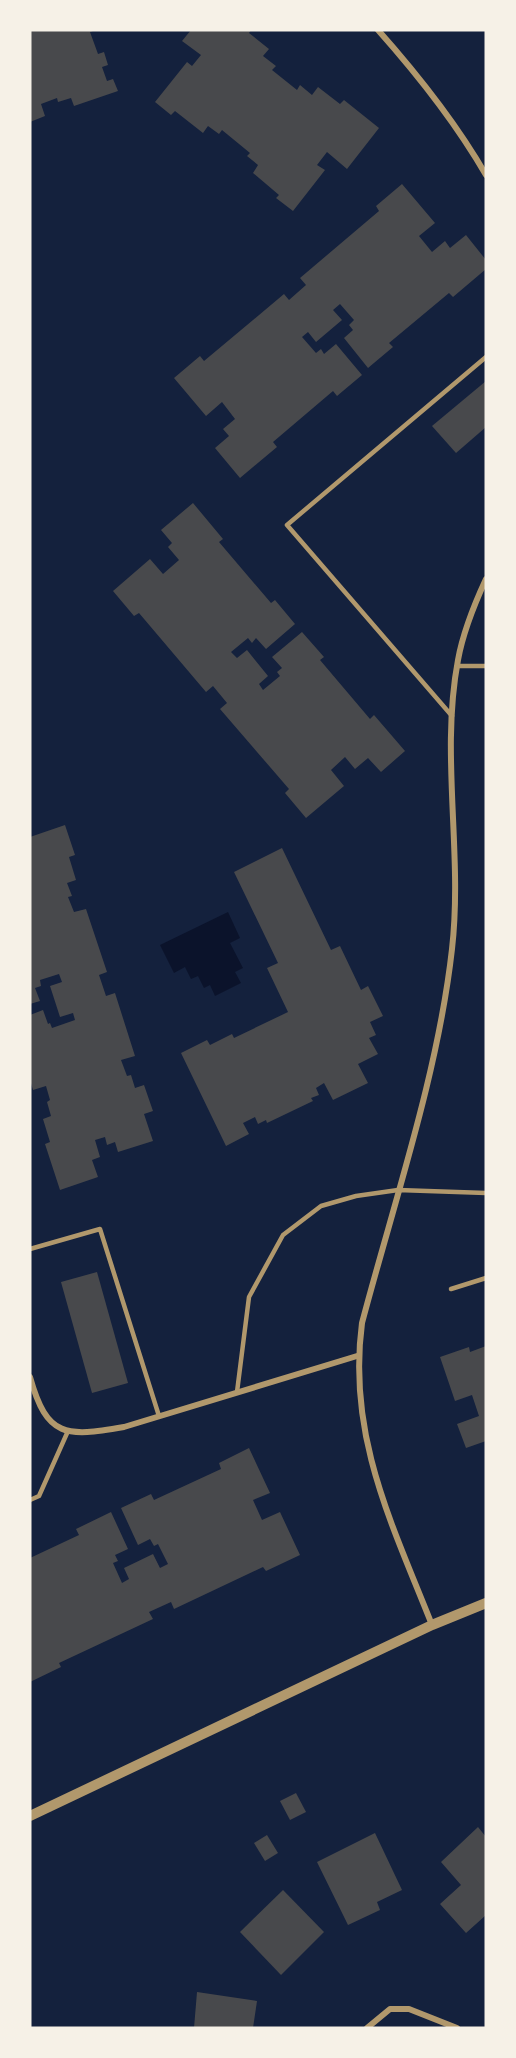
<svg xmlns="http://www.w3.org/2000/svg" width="516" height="2058" viewBox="0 0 516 2058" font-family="'Varela Round',sans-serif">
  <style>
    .water { fill: #0b132b }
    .building { fill: #48494c }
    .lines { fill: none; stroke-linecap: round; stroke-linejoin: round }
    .service { stroke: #b1986c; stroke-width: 4.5 }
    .minor { stroke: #b1986c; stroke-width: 6 }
    .tertiary { stroke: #b1986c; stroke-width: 10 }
  </style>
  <rect width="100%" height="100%" fill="#14213d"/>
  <path class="water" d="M 228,912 L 240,938 L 230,943 L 243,968 L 235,972 L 241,983 L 215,996 L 210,985 L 204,988 L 198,976 L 191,979 L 185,967 L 174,973 L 160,945 Z"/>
  <g class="building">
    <path d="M 30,30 L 96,30 L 90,32 L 98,54 L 104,52 L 108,65 L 102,67 L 107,81 L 113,79 L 118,91 L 74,106 L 71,98 L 58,102 L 57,98 L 41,104 L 45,116 L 30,122 Z"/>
    <path d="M 191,30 L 251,30 L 249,33 L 269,49 L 263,56 L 276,66 L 272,70 L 297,90 L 300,85 L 312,95 L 318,87 L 340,104 L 344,100 L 379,128 L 347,169 L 327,152 L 317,165 L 325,170 L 293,211 L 276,198 L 279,195 L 253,173 L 258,165 L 247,156 L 250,153 L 222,130 L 219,134 L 208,126 L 203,133 L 175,111 L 171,115 L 155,102 L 187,62 L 192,66 L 201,55 L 182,41 Z"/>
    <path d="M 402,184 L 435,223 L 419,236 L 432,252 L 445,241 L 450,248 L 466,235 L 486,260 L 486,269 L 453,297 L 449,293 L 389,343 L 393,347 L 368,368 L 344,338 L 353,330 L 349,325 L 354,320 L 340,304 L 333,310 L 342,320 L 316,342 L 308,332 L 302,337 L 316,353 L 321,349 L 324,354 L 336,344 L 362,375 L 337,396 L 333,391 L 273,442 L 277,447 L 240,478 L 215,448 L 229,436 L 223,429 L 235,419 L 222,402 L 206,416 L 174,378 L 200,356 L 204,361 L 284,294 L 289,300 L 306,285 L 300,278 L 379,211 L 376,206 Z"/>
    <path d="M 486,381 L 486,427 L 456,453 L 432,426 Z"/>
    <path d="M 193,503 L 223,539 L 219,542 L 271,603 L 275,600 L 295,624 L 266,649 L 256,638 L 252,643 L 248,638 L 231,652 L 237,658 L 247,650 L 268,676 L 259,684 L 263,690 L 280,676 L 277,672 L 282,668 L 272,657 L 302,632 L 324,657 L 320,660 L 370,719 L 374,715 L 405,751 L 381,772 L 368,758 L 355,769 L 345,757 L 331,770 L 344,786 L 306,818 L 285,793 L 289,789 L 220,709 L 227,703 L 213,686 L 206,692 L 139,613 L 134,616 L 113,591 L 150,559 L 163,574 L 179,560 L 168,547 L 172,543 L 161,530 Z"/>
    <path d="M 65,825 L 75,855 L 69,857 L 76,880 L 67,883 L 72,896 L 68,897 L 74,912 L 86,909 L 107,972 L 99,975 L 106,996 L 115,993 L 135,1056 L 121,1060 L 127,1076 L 131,1075 L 135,1088 L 144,1085 L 153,1111 L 144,1114 L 153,1141 L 118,1152 L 115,1142 L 107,1145 L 105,1137 L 95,1140 L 100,1157 L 92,1160 L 98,1177 L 60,1190 L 45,1144 L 50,1142 L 43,1119 L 51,1116 L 47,1102 L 50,1100 L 46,1086 L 33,1090 L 30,1080 L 30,1015 L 43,1010 L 48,1024 L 50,1023 L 52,1028 L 75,1020 L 73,1013 L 60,1017 L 50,986 L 62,982 L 59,974 L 40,980 L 41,986 L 35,988 L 40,1001 L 30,1004 L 30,837 Z"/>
    <path d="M 282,848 L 331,950 L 340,946 L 361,990 L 368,986 L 383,1016 L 370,1022 L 376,1035 L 369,1038 L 378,1054 L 358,1064 L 368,1083 L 333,1100 L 324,1083 L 316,1088 L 319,1095 L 311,1098 L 313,1101 L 267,1123 L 266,1120 L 258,1124 L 255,1117 L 243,1123 L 249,1134 L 226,1146 L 181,1053 L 207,1040 L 210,1045 L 232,1034 L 234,1038 L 288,1012 L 267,968 L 278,963 L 234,872 Z"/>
    <path d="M 97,1272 L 128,1383 L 92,1393 L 61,1282 Z"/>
    <path d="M 486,1346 L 486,1441 L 466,1448 L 457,1424 L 479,1416 L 472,1395 L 455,1401 L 440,1357 L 469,1347 L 470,1352 Z"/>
    <path d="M 249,1448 L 270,1493 L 253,1500 L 262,1520 L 280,1512 L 300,1555 L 266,1571 L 263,1567 L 174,1609 L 171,1602 L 149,1612 L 153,1619 L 59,1663 L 61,1667 L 30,1682 L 30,1558 L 79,1535 L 76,1529 L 111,1512 L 128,1549 L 115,1555 L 118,1561 L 113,1563 L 122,1583 L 129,1579 L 124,1568 L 153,1554 L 160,1568 L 168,1564 L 158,1544 L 154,1546 L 150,1539 L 138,1545 L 121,1508 L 151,1494 L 154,1500 L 221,1469 L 219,1463 Z"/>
    <path d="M 296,1793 L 306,1812 L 290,1820 L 280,1801 Z"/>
    <path d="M 478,1827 L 486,1837 L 486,1915 L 466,1933 L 440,1904 L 461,1885 L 441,1862 Z"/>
    <path d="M 375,1833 L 402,1890 L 377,1902 L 380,1910 L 348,1925 L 317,1862 Z"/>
    <path d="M 267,1835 L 278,1853 L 265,1861 L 254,1843 Z"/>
    <path d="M 283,1890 L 324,1932 L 281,1975 L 240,1932 Z"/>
    <path d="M 197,1992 L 257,2001 L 253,2028 L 194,2028 Z"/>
  </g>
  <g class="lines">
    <g class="service">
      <path d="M 457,666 L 486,666"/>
      <path d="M 452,716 L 287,525 L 486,357"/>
      <path d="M 30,1249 L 100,1229 L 159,1416"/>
      <path d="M 451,1289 L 486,1278"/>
      <path d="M 237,1392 L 249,1297 L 283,1235 L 321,1206 L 356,1196 L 398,1190 L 486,1193"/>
      <path d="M 30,1500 L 39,1496 L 68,1431"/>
    </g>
    <g class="minor">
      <path d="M 378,30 C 418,75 456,123 486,175"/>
      <path d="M 30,1377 C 47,1438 66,1437 124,1427 L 357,1356"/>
      <path d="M 432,1625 C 392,1524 347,1435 362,1323 C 394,1202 438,1074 452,949 C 463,853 440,755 458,660 C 463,632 474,605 486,579"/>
      <path d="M 367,2028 L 390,2009 L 409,2009 L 457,2028"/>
    </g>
    <path class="tertiary" d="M 30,1816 L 432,1625 L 486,1603"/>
  </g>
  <rect width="516" height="2058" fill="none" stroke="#f6f1e7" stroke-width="63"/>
</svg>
